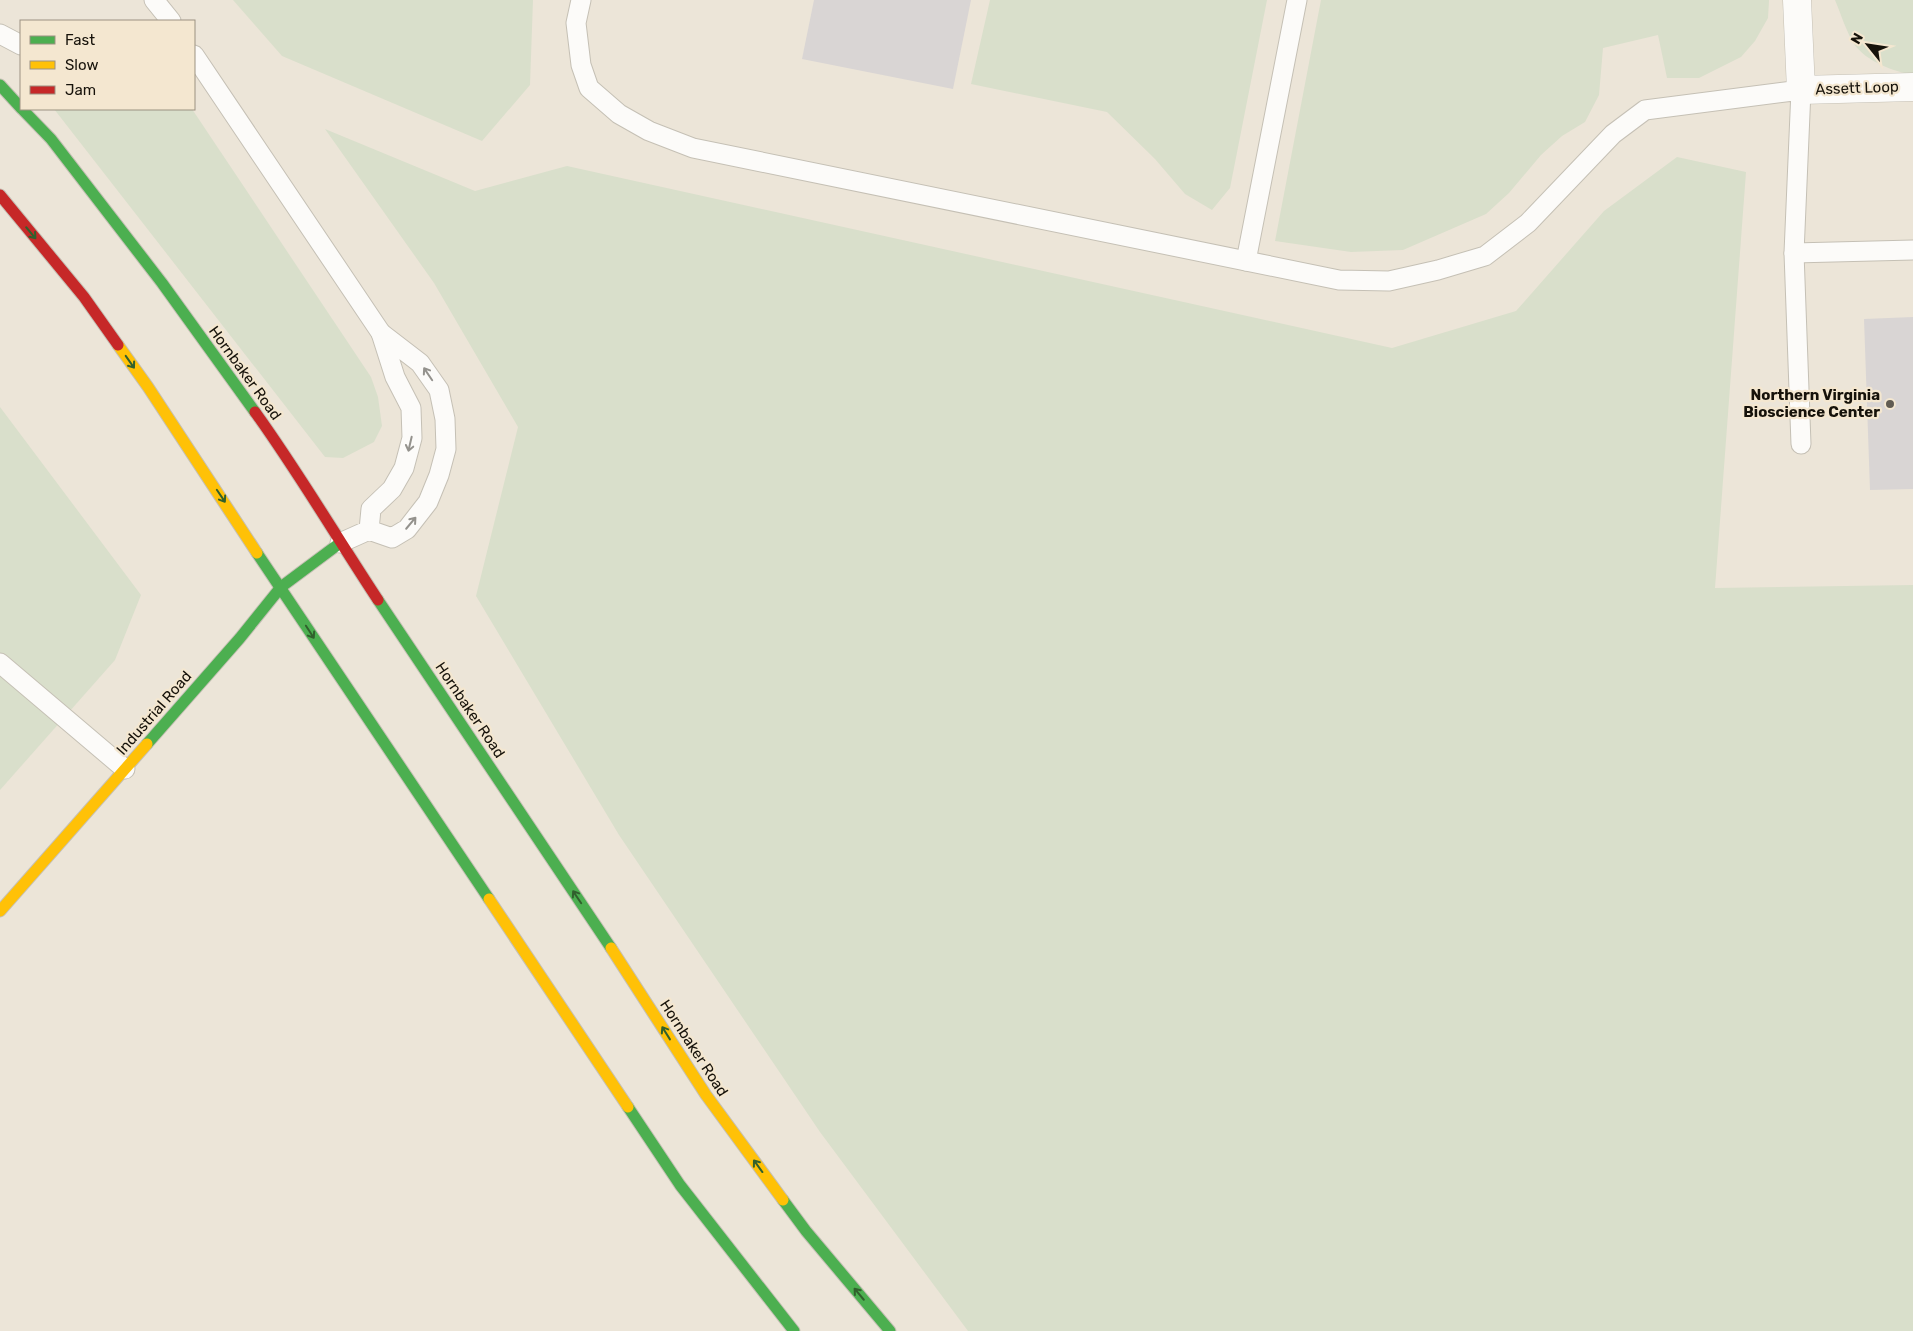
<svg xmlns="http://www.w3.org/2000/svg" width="1913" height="1331" viewBox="0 0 1913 1331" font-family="Rubik,sans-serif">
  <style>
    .green { fill: #d9dfcb }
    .building { fill: #d9d5d4 }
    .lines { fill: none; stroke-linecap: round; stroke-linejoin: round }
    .lane-casing { stroke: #c5c0b5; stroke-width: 21 }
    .street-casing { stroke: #c5c0b5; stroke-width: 29 }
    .fast-casing { stroke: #c5c0b5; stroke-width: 13 }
    .slow-casing { stroke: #c5c0b5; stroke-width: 13 }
    .jam-casing { stroke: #c5c0b5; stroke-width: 13 }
    .lane { stroke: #fcfbf9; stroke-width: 19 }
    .street { stroke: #fcfbf9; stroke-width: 28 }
    .fast { stroke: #4caf50; stroke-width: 11 }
    .slow { stroke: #ffc107; stroke-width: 11 }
    .jam { stroke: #c62828; stroke-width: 11 }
    .oneway { stroke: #31602d }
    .oneway2 { stroke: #94928d }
    .poi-dot { fill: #615c52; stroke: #f4e7d0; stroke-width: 2 }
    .labels { text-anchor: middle; stroke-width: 4.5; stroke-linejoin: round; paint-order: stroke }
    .street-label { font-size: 15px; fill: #16120a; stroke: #f4e7d0 }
    .poi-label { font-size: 15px; font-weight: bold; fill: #16120a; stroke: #f4e7d0; text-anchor: end }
  </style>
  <rect width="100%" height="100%" fill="#ece5d8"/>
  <g class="green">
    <path d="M 233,0 L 533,0 L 530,85 L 482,141 L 282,56 Z"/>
    <path d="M 990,0 L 1267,0 L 1230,188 L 1212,210 L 1185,194 L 1155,159 L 1107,112 L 971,84 Z"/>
    <path d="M 1321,0 L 1769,0 L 1769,1 L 1768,18 L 1755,41 L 1741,57 L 1699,78 L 1667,78 L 1658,35 L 1603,48 L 1599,95 L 1585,122 L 1562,136 L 1541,155 L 1509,193 L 1486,214 L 1403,250 L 1351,252 L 1275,241 Z"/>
    <path d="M 1835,0 L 1913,0 L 1913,75 C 1893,71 1867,62 1854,44 C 1846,31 1841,14 1835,0 Z"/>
    <path d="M 54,109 L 192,109 L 371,377 L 378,397 L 382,426 L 374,442 L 343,458 L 325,457 Z"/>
    <path d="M 325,129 L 475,191 L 567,166 L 1392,348 L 1516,311 L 1604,211 L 1677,157 L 1746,172 L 1715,588 L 1913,585 L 1913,1331 L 968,1331 L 820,1132 L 619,835 L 476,596 L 518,427 L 434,283 Z"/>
    <path d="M 0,407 L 141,595 L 115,660 L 0,790 Z"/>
  </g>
  <g class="building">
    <path d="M 814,0 L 971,0 L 953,89 L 802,59 Z"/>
    <path d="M 1913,317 L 1913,489 L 1870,490 L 1864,319 Z"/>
  </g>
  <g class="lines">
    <defs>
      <g id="lane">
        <path d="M 154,0 L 171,21"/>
        <path d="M 581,0 L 576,23 L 581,65 L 589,88 L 619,114 L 649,131 L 693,148 L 1339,280 L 1389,281 L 1438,270 L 1485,256 L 1528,223 L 1613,134 L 1645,110 L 1801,90 L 1794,253 L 1913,250"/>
        <path d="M 0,34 L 21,45"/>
        <path d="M 194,55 L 381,333"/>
        <path d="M 1794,253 L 1801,444"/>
        <path d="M 1246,261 L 1297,0"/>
        <path d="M 340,543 L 369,530 L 392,538 L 407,529 L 428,502 L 439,475 L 446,449 L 445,419 L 439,390 L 420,363 L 381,333 L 395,377 L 411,408 L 412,438 L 404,468 L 392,489 L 371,509 L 369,530"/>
        <path d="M 0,663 L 125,769"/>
      </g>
      <path id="street" d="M 1797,0 L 1801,90 L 1913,87"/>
      <g id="fast">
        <path d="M 0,85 L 21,108"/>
        <path d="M 22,109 L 51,139 L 162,283 L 255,412"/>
        <path d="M 257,553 L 489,899"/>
        <path d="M 378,600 L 611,948"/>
        <path d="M 147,744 L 240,638 L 281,587 L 340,543"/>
        <path d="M 628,1107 L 680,1185 L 794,1331"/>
        <path d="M 783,1200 L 806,1231 L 890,1331"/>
      </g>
      <g id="slow">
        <path d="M 118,345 L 148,387 L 257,553"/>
        <path d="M 489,899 L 628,1107"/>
        <path d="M 0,911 L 147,744"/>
        <path d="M 611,948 L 706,1095 L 783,1200"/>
      </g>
      <g id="jam">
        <path d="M 0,195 L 84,297 L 118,345"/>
        <path d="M 255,412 C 299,473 337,538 378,600"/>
      </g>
    </defs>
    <use href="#lane" class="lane-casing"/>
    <use href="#street" class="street-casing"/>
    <use href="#fast" class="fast-casing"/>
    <use href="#slow" class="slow-casing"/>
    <use href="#jam" class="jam-casing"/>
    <use href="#lane" class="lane"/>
    <use href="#street" class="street"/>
    <use href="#fast" class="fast"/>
    <use href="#slow" class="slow"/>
    <use href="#jam" class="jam"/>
  </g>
  <defs><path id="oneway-shaft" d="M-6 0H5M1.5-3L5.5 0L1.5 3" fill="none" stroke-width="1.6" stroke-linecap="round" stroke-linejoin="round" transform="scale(1.25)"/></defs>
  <g class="oneway">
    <use href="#oneway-shaft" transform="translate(31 233) rotate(50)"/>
    <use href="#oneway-shaft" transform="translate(130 362) rotate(55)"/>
    <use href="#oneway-shaft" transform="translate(221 496) rotate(56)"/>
    <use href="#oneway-shaft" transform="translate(310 632) rotate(57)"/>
    <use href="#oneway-shaft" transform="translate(577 897) rotate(-124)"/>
    <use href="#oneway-shaft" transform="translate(666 1033) rotate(-122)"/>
    <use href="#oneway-shaft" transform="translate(758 1166) rotate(-126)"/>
    <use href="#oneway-shaft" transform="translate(859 1294) rotate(-130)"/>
  </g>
  <g class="oneway2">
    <use href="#oneway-shaft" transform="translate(428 374) rotate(-124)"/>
    <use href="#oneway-shaft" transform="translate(410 444) rotate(103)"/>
    <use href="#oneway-shaft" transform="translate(411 523) rotate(-50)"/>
  </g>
  <circle class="poi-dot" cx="1890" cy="404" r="5"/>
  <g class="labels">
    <g class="street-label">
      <text transform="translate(1857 88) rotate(-2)" y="5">Assett Loop</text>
      <text transform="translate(245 373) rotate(54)" y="5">Hornbaker Road</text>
      <text transform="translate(470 710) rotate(56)" y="5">Hornbaker Road</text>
      <text transform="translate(154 713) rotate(-49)" y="5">Industrial Road</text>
      <text transform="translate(694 1048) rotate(57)" y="5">Hornbaker Road</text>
    </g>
    <g class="poi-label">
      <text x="1880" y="400">Northern Virginia<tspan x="1880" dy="17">Bioscience Center</tspan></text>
    </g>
  </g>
  <rect x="20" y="20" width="175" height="90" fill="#f4e7d0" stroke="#9b9281"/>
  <rect x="30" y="36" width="25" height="8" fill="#4caf50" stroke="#9b9281"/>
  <text x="65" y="45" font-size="15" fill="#16120a">Fast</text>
  <rect x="30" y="61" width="25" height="8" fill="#ffc107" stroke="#9b9281"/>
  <text x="65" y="70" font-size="15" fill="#16120a">Slow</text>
  <rect x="30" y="86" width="25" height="8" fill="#c62828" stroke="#9b9281"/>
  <text x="65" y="95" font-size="15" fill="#16120a">Jam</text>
  <g transform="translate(1868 45) rotate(300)" stroke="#f4e7d0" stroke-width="4" paint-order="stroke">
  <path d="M0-4L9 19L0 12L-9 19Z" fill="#16120a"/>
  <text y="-8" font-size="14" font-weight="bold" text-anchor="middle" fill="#16120a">N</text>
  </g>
</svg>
